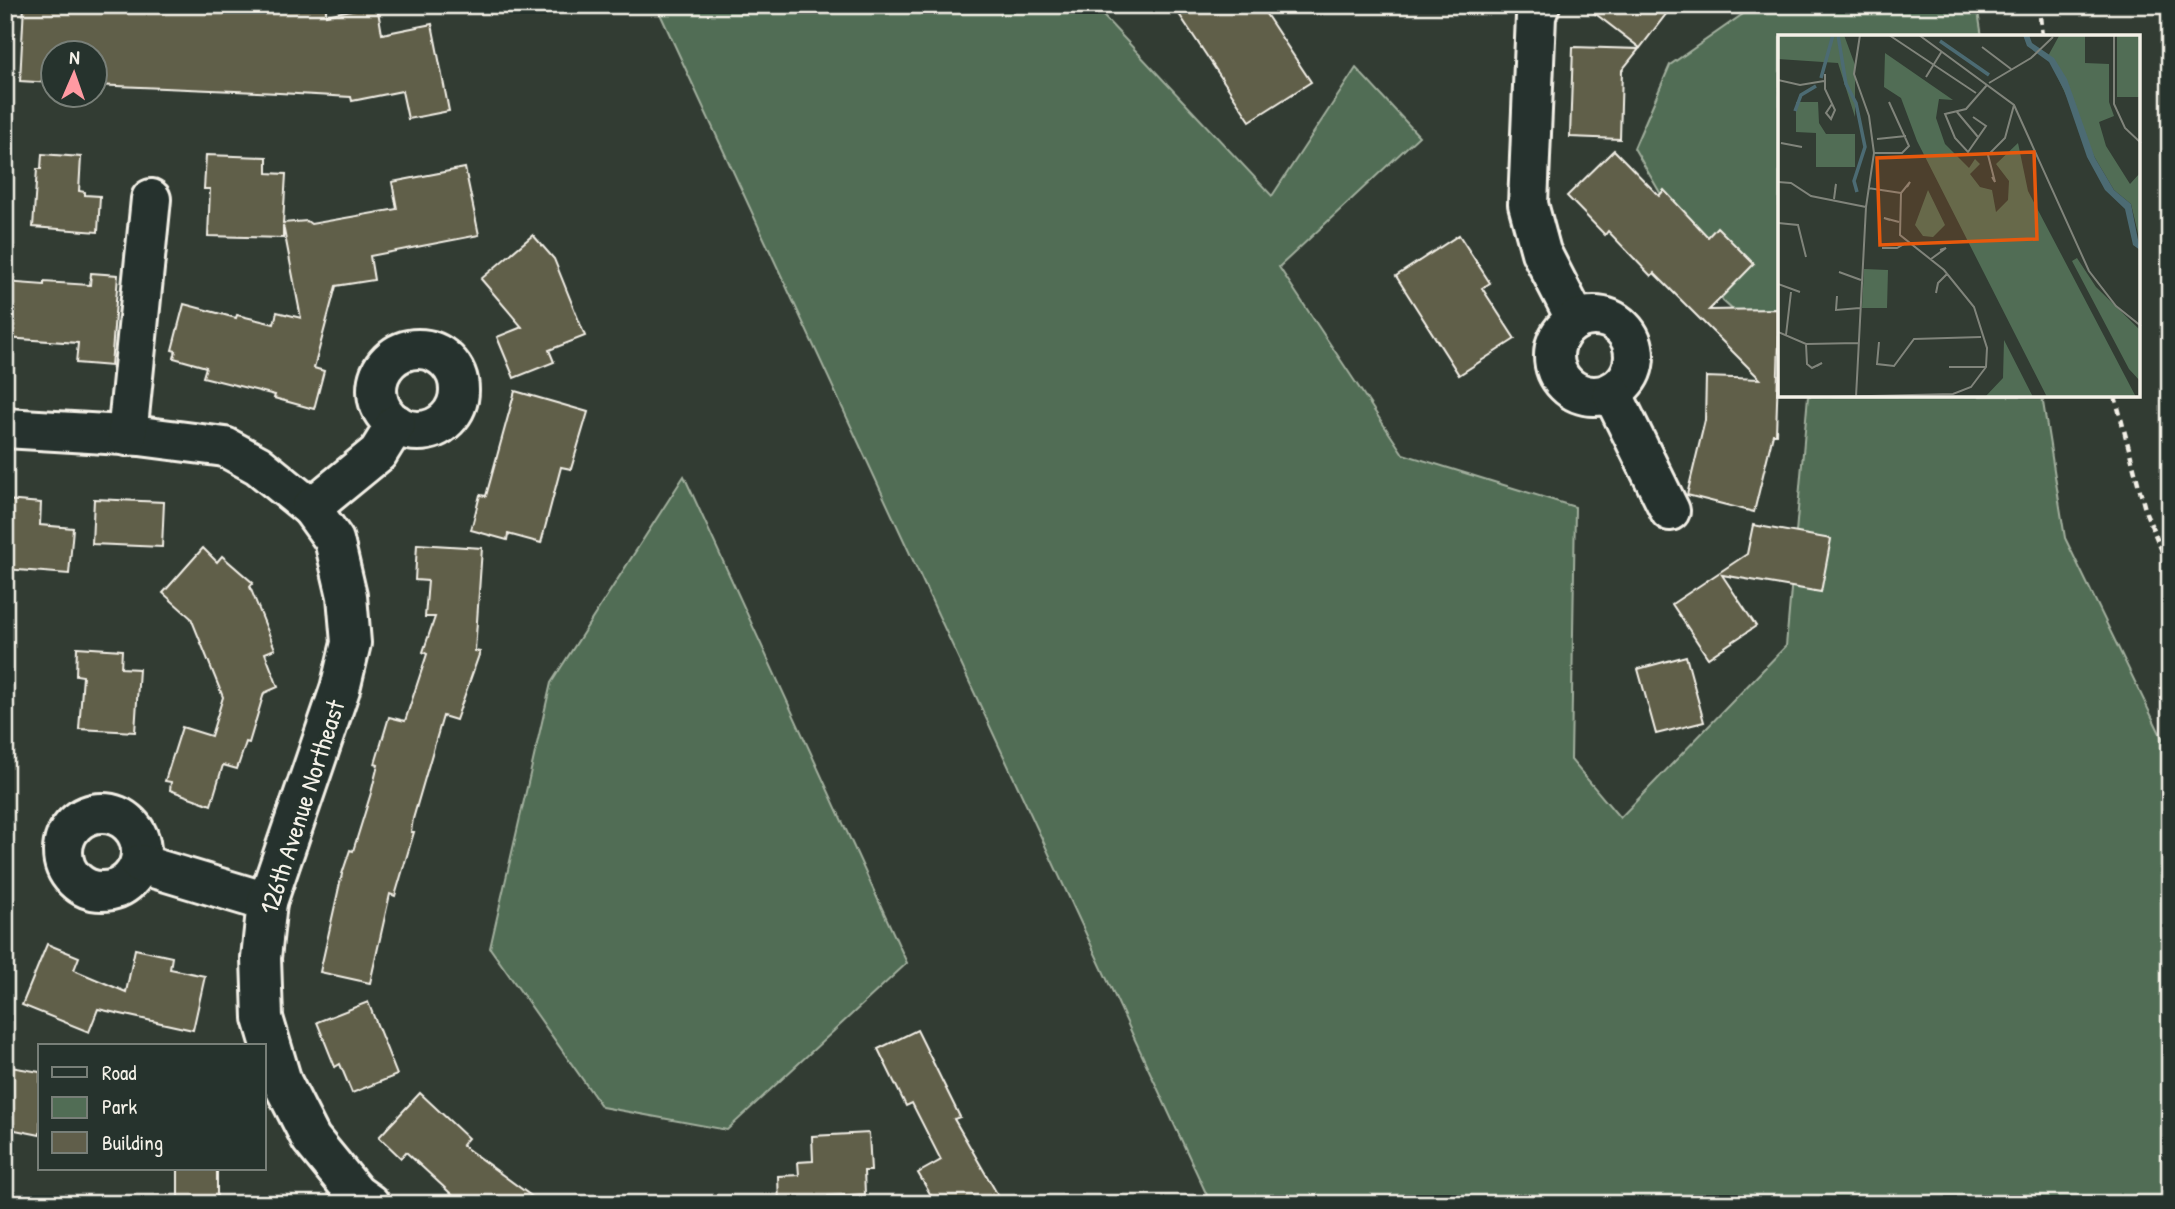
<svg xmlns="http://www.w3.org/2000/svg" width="2175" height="1209" viewBox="0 0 2175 1209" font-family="'Patrick Hand',sans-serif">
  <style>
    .green { fill: #516d55; stroke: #a2af9e; stroke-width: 2 }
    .building { fill: #605e4a; stroke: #f4f1e8; stroke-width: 2 }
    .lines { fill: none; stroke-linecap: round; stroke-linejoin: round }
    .minor-casing { stroke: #f4f1e8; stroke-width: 44 }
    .path { stroke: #f4f1e8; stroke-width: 4.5; stroke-dasharray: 7 5; stroke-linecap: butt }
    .minor { stroke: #26332d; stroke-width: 38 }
    .labels { text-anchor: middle; stroke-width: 6; stroke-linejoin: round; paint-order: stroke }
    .street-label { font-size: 26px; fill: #f4f1e8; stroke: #26332d }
    .inset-river { fill: none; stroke: #4c6b73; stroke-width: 3.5 }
    .inset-road { fill: none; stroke: #80847b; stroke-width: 2 }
    .view { fill: #e8590c; fill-opacity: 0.15; stroke: #e8590c; stroke-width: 3.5 }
    .inset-edge { fill: none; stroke: #f4f1e8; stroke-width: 3.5 }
  </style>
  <rect width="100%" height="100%" fill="#323c33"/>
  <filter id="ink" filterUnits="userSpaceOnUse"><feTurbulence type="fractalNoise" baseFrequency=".0143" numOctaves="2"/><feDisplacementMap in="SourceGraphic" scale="14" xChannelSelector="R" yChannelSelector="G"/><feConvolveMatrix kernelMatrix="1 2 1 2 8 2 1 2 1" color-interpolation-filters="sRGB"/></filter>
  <g filter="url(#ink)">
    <g class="green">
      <path d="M 656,5 L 1093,5 L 1272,196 L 1356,68 L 1419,136 L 1279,267 L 1403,454 L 1575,507 L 1571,760 L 1620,818 L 1786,646 L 1808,396 L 2042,396 L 2065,538 L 2170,754 L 2170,1204 L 1211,1204 Z"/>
      <path d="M 1756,5 L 1977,5 L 1982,37 L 1780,37 L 1779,352 L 1723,301 L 1634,148 L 1670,65 Z"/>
      <path d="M 684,476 L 907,963 L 727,1130 L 602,1107 L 490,948 L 551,683 Z"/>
    </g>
    <g class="building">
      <path d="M 24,5 L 291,5 L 326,6 L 326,15 L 377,5 L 382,34 L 432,24 L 449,111 L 408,119 L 402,91 L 352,101 L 351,97 L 279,93 L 94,85 L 94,52 L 52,52 L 52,83 L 20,81 Z"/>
      <path d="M 1173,5 L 1260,5 L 1311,82 L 1250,121 Z"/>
      <path d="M 1584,5 L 1673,5 L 1640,48 Z"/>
      <path d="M 1573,47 L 1639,49 L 1622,70 L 1620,139 L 1570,137 Z"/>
      <path d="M 1614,150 L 1659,196 L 1664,190 L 1708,237 L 1717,227 L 1754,264 L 1709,310 L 1780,309 L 1776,434 L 1773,434 L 1754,512 L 1687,495 L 1705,420 L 1706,377 L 1760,379 L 1654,273 L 1651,276 L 1608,231 L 1605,235 L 1567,196 Z"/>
      <path d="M 42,154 L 81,157 L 79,191 L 85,192 L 85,195 L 100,196 L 98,232 L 33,227 L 37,169 L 41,169 Z"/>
      <path d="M 206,155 L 267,157 L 267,173 L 286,174 L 283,223 L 307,221 L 311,224 L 397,209 L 392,182 L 465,168 L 479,235 L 370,256 L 374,280 L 336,286 L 314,368 L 324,371 L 314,409 L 274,398 L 275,395 L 203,377 L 206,367 L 174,358 L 176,351 L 172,350 L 184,304 L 236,318 L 237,315 L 274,324 L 277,312 L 301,318 L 283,225 L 283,238 L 208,236 L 210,189 L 204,189 Z"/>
      <path d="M 533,235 L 554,259 L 585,336 L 549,350 L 554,362 L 514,378 L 497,337 L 522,327 L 481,279 Z"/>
      <path d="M 1459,235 L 1490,283 L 1482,288 L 1515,339 L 1459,375 L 1396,276 Z"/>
      <path d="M 91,273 L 118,275 L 111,366 L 76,363 L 78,343 L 5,338 L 5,282 L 44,285 L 44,282 L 90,285 Z"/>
      <path d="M 515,391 L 588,412 L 571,469 L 561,467 L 541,543 L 508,534 L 507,540 L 471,530 L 480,495 L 486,496 Z"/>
      <path d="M 94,499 L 164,502 L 162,547 L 92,544 Z"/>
      <path d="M 5,500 L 41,503 L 40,525 L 73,528 L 69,574 L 5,569 Z"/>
      <path d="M 1753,525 L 1831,539 L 1821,592 L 1722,575 L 1756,626 L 1708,658 L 1672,604 L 1747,554 Z"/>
      <path d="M 417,544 L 482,548 L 475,651 L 480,652 L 456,720 L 443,716 L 413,819 L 411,832 L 414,832 L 395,896 L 390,894 L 370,983 L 320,972 L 342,874 L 350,850 L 353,851 L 371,793 L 378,765 L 375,764 L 389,717 L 405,721 L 427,654 L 423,652 L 435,617 L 425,617 L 428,581 L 415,580 Z"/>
      <path d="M 203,548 L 217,562 L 222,556 L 253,583 L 250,587 L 275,649 L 265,653 L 278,687 L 264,693 L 249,743 L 246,742 L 237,769 L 223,765 L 211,805 L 170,790 L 171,782 L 165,781 L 182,727 L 211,736 L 223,697 L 191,618 L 163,593 Z"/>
      <path d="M 77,647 L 122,650 L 121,668 L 139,669 L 135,732 L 79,729 L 83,676 L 76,675 Z"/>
      <path d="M 1686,656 L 1704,722 L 1656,734 L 1638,669 Z"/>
      <path d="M 47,944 L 79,957 L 74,970 L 126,992 L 135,949 L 172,957 L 170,969 L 205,976 L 193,1030 L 98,1009 L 89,1032 L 22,1005 Z"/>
      <path d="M 368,1002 L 397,1075 L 352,1093 L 340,1064 L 335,1067 L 317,1022 Z"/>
      <path d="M 917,1030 L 960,1117 L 954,1119 L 1003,1204 L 936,1204 L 918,1173 L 941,1160 L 912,1103 L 906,1106 L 878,1049 Z"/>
      <path d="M 5,1066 L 40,1072 L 40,1135 L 5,1128 Z"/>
      <path d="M 420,1093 L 468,1138 L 462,1145 L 542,1204 L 462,1204 L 406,1152 L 401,1158 L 379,1137 Z"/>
      <path d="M 869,1133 L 871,1171 L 864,1171 L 865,1194 L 828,1196 L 828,1204 L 779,1204 L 778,1176 L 799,1175 L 798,1162 L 813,1161 L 812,1136 Z"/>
      <rect x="178" y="1169" width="39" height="29"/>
    </g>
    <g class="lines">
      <defs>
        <g id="minor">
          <path d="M 1540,5 L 1536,16 L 1528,204 L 1541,252 L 1576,320"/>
          <circle cx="1594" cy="356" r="40"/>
          <circle cx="418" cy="390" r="41"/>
          <path d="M 1612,393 L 1670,511"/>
          <path d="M 5,428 L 140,436 L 225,447 L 258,465 L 311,508"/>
          <path d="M 127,436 L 151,199"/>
          <circle cx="102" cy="852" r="39"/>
          <path d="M 140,864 L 267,902"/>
          <path d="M 370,1204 L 356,1194 L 311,1139 L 282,1082 L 263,1018 L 261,958 L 267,902 L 340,689 L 351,643 L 347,596 L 334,540 L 311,508 L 378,453 L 396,424"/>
        </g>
      </defs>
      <use href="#minor" class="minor-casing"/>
      <g class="path">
        <path d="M 2039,5 L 2042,37"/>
        <path d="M 2115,396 L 2146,513 L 2170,570"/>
        <path d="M 292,1201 L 295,1204"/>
      </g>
      <use href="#minor" class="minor"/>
    </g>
  </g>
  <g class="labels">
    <g class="street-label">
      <text transform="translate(302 807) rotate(-72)" y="9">126th Avenue Northeast</text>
    </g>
  </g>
  <g transform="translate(1778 35)">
    <rect width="362" height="362" fill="#323c33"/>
    <path d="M 0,0 L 66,0 L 77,30 L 77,82 L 60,28 L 0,24 ZM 307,0 L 307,28 L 331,29 L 331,67 L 336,81 L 321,87 L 328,111 L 352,149 L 362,138 L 362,207 L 353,169 L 336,155 L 317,123 L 270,21 L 281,1 ZM 339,0 L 362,0 L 362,62 L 339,62 ZM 107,18 L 175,65 L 161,64 L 158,83 L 167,109 L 191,133 L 197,124 L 202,129 L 192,139 L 202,152 L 214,155 L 218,177 L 230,165 L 231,146 L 218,129 L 240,108 L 250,156 L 358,362 L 269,362 L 139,106 L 123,63 L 106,52 ZM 18,67 L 40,67 L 41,88 L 48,99 L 77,99 L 77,132 L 38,132 L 38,98 L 18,97 ZM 150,155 L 167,190 L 155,202 L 145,201 L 137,190 ZM 299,223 L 318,252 L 362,295 L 362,346 L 351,334 L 294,226 ZM 86,234 L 110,235 L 109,273 L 84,273 ZM 226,305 L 255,362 L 207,362 L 225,343 Z" fill="#516d55"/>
    <path d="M 245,0 L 251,0 L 254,8 L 276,23 L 289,44 L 317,123 L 336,155 L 353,169 L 362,215 L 355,210 L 347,174 L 327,155 L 309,122 L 286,55 L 271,27 L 249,11 Z" fill="#4c6b73"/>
    <path class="inset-river" d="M 60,0 L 68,49 L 78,68 L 87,112 L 76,146 L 79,157M 162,6 L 211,40M 43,43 L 55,0M 17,76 L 23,60 L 38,51"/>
    <path class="inset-road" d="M 111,0 L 198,58M 141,0 L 236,70 L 311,236 L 338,271 L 363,291M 336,0 L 336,69 L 347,93 L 363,108M 204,12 L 233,34M 47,39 L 47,54 L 57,75 L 53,84 L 48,78 L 54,69M 148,42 L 164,16M 0,45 L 22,50 L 46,46M 211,48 L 253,23 L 275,2M 179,77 L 200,102M 195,82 L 208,91 L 190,117 L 177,103 L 167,79 L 188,74 L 209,50M 99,104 L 128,101M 3,108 L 24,112M 96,118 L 124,118 L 131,111 L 111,67M 214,142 L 217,147 L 210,120 L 227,103 L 236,70M 0,147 L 13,148 L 33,161 L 88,172M 90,153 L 123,158M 56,164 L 58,149 L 57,155M 112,185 L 106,183 L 121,187M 0,188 L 20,190 L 28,222M 110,213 L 104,213 L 119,213 L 128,208M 153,224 L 168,213 L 162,215M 61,237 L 83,245M 0,249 L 22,257M 158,258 L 160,248 L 169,239M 59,261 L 58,275 L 82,273M 0,297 L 28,309 L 80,308M 8,300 L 13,257M 101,307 L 99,329 L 116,331 L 136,304 L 203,302M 28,309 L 29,329 L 34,333 L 44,328 L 39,331M 171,332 L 208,332M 52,362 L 175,359 L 193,352 L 208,332 L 209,313 L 196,272 L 166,235 L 122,200 L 123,158 L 132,147 L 129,152M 78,362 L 88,172 L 96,118 L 91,81 L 76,39 L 82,0"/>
    <path class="view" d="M 256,117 L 259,204 L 102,210 L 99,123 Z"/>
    <rect width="362" height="362" class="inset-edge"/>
  </g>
  <rect width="2175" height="1209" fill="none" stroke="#26332d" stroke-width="28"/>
  <rect x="14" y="14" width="2147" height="1181" fill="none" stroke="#f4f1e8" stroke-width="2.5" filter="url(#ink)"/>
  <rect x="38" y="1044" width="228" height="126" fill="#26332d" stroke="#787f78" stroke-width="2"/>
  <rect x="52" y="1067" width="35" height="10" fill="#26332d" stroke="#787f78" stroke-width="2"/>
  <text x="102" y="1080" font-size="21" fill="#f4f1e8">Road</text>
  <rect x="52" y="1097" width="35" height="21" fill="#516d55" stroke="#787f78" stroke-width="2"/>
  <text x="102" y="1114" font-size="21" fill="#f4f1e8">Park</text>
  <rect x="52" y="1132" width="35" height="21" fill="#605e4a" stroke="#787f78" stroke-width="2"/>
  <text x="102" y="1150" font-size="21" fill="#f4f1e8">Building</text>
  <g transform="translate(74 74) rotate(2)"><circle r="33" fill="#26332d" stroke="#787f78" stroke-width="2"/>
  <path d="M0-5L12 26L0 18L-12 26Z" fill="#ff9aa2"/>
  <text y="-10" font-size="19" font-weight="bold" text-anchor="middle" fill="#f4f1e8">N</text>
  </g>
</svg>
